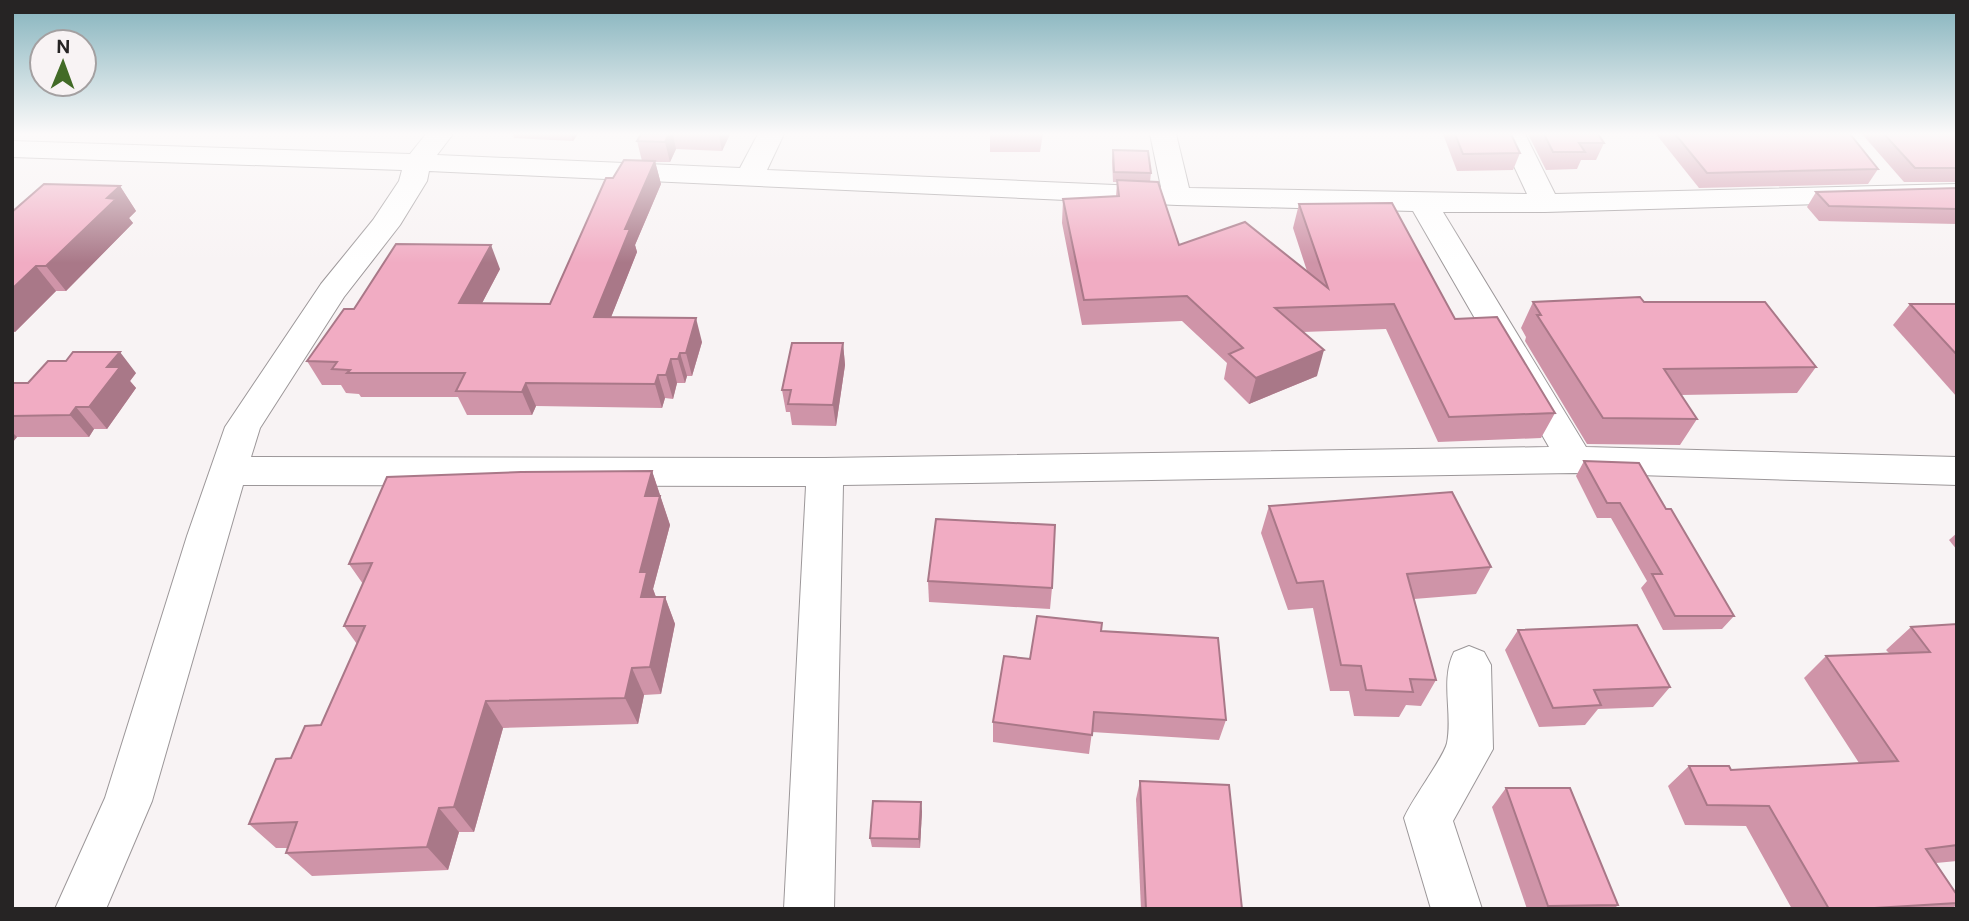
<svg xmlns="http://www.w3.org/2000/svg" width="1969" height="921" viewBox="0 0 1969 921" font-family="'DM Sans',sans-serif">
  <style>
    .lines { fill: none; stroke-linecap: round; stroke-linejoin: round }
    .street-casing { stroke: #9c9799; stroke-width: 2 }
    .street { fill: #fff; fill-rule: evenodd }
    .wall { fill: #cf94a8 }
    .shaded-wall { fill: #a97888 }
    .building { fill: #f1acc3; stroke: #a97888; stroke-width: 2 }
  </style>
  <rect width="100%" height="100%" fill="#f8f3f4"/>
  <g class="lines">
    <defs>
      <g id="street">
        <path d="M 426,134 L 453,134 L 437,155 L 740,168 L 758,134 L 784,134 L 767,170 L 1161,187 L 1150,134 L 1176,134 L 1189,188 L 1527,194 L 1499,134 L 1525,134 L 1555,194 L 1957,184 L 1957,200 L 1545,212 L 1443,212 L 1586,447 L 1957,457 L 1957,485 L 1575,473 L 843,485 L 834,909 L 784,909 L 806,486 L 243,485 L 152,801 L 106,909 L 55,909 L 105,798 L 187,536 L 225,427 L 321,284 L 373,220 L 399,181 L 402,170 L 12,157 L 12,141 L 410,154 ZM 429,171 L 1177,205 L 1413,211 L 1549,447 L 825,458 L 251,457 L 260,428 L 344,297 L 400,225 L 427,181 Z"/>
        <path d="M 1469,646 L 1484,652 L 1491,665 L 1493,749 L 1453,821 L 1482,909 L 1431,909 L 1404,818 C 1412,799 1444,757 1447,743 C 1453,713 1440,680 1454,652 Z"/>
      </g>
    </defs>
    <use href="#street" class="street-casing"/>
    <use href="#street" class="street"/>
  </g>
  <g class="wall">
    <path d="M 513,134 L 578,134 L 573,141 L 514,138 Z"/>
    <path d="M 641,134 L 730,134 L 722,151 L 676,149 L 670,162 L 655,162 L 661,184 L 635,245 L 637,252 L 611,317 L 702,342 L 692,376 L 687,376 L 685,383 L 677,383 L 673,399 L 665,398 L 662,408 L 536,406 L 532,415 L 467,415 L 458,397 L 361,397 L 359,394 L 346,393 L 341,385 L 322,385 L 307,361 L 354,309 L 500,269 L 482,303 L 550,304 L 613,178 L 642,161 L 637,141 Z"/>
    <path d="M 990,134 L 1043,134 L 1040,152 L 990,152 Z"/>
    <path d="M 1443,134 L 1511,134 L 1520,153 L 1513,170 L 1457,171 Z"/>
    <path d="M 1528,134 L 1598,134 L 1604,143 L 1596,160 L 1581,160 L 1577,169 L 1546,170 Z"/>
    <path d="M 1656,134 L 1850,134 L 1878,169 L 1868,184 L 1699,188 Z"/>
    <path d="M 1862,134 L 1957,134 L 1957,182 L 1904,182 Z"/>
    <path d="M 1113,150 L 1151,173 L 1150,182 L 1179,245 L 1307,271 L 1293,228 L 1299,204 L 1455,319 L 1555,413 L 1541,438 L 1438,442 L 1386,329 L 1303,332 L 1317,376 L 1249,404 L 1224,379 L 1227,363 L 1182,321 L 1082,325 L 1062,223 L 1063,199 L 1116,196 L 1117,182 L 1113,182 L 1112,161 Z"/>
    <path d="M 120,186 L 136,211 L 129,218 L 133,223 L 66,291 L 56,291 L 15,332 L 12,332 L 12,212 Z"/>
    <path d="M 1957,188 L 1957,224 L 1819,221 L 1807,207 L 1816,192 Z"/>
    <path d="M 1533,302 L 1644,302 L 1816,367 L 1797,393 L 1681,395 L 1697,419 L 1680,445 L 1587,444 L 1525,341 L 1526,337 L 1521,328 Z"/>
    <path d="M 1910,304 L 1957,304 L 1957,397 L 1893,325 Z"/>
    <path d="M 843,343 L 845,365 L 836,426 L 792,425 L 790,412 L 786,412 L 782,390 Z"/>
    <path d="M 136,373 L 130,381 L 136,388 L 107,429 L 94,429 L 89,437 L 17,437 L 12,443 L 12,383 L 28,383 Z"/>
    <path d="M 1584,461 L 1666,509 L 1734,616 L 1722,629 L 1663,630 L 1641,588 L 1647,581 L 1611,518 L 1597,518 L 1576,476 Z"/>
    <path d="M 652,471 L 670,525 L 653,589 L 656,597 L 665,597 L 675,624 L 661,694 L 644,695 L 638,724 L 503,728 L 474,832 L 459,832 L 448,870 L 312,876 L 286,853 L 287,848 L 276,848 L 249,824 L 291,758 L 321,725 L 357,644 L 344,626 L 363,584 L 349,564 Z"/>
    <path d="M 1269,506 L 1491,567 L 1476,594 L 1414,599 L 1436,680 L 1421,706 L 1406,705 L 1399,717 L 1354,716 L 1349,691 L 1330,691 L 1313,608 L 1288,610 L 1261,533 Z"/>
    <path d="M 1957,533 L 1957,550 L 1949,540 Z"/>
    <path d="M 928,581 L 1052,588 L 1050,609 L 929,602 Z"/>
    <path d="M 1957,624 L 1957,861 L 1936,863 L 1957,895 L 1957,905 L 1951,909 L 1792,909 L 1746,826 L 1685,825 L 1668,786 L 1689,766 L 1731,770 L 1859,763 L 1804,678 L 1826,656 L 1889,653 L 1886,650 L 1911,627 Z"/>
    <path d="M 1518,630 L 1670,687 L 1653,707 L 1598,709 L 1585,725 L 1539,727 L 1505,650 Z"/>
    <path d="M 1101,631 L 1226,720 L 1219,740 L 1092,732 L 1089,754 L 993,742 L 993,722 Z"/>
    <path d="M 1140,781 L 1242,909 L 1141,909 L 1136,799 Z"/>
    <path d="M 1506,788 L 1618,905 L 1614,909 L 1527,909 L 1492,807 Z"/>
    <path d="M 922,811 L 920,848 L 872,847 L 870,838 Z"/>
  </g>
  <g class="shaded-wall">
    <path d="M 571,134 L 578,134 L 573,141 Z"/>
    <path d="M 669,134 L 673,134 L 676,149 L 670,162 L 665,142 Z"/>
    <path d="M 719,134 L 730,134 L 722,151 Z"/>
    <path d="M 655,161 L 661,184 L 635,245 L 637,252 L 602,340 L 594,317 L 625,229 Z"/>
    <path d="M 120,186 L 136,211 L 129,218 L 133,223 L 66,291 L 46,266 L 107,198 Z"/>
    <path d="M 491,245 L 500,269 L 470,326 L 459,303 Z"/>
    <path d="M 36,266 L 56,291 L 15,332 L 12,329 L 12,289 Z"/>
    <path d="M 696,318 L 702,342 L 692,376 L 686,353 Z"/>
    <path d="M 843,343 L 845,365 L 836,426 L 833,405 Z"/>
    <path d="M 1324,350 L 1317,376 L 1249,404 L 1256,378 Z"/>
    <path d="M 120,352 L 136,373 L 130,381 L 136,388 L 107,429 L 89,407 L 107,367 Z"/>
    <path d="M 680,353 L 687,376 L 685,383 L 678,359 Z"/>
    <path d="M 671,359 L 677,383 L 673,399 L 666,375 Z"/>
    <path d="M 658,375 L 665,398 L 662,408 L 655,384 Z"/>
    <path d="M 526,383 L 536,406 L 532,415 L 522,392 Z"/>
    <path d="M 76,407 L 94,429 L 89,437 L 70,415 Z"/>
    <path d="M 12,432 L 17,437 L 12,443 Z"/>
    <path d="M 652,471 L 670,525 L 653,589 L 657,600 L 641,597 L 640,572 L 645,496 Z"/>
    <path d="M 665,597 L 675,624 L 661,694 L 650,667 Z"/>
    <path d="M 632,668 L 644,695 L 638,724 L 625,698 Z"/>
    <path d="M 486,701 L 503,728 L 474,832 L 454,807 Z"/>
    <path d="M 921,802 L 922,811 L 920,848 L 919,839 Z"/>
    <path d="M 439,808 L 459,832 L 448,870 L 427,847 Z"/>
  </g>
  <g class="building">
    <path d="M 641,134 L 669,134 L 665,142 L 637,141 Z"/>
    <path d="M 1455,134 L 1511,134 L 1520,153 L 1463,154 Z"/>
    <path d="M 1544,134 L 1598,134 L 1604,143 L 1579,143 L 1585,152 L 1553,152 Z"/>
    <path d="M 1675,134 L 1850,134 L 1878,169 L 1707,173 Z"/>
    <path d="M 1884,134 L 1957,134 L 1957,168 L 1915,168 Z"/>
    <path d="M 1113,150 L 1148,151 L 1151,173 L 1114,172 Z"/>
    <path d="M 624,160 L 655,161 L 625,229 L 630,229 L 594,317 L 696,318 L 686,353 L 680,353 L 678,359 L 671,359 L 666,375 L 658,375 L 655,384 L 526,383 L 522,392 L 456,391 L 465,373 L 347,373 L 350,370 L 332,369 L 337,362 L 307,361 L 344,309 L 354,309 L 396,244 L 491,245 L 459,303 L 550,304 L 606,178 L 613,178 Z"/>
    <path d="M 1117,180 L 1158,182 L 1179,245 L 1245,222 L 1328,288 L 1299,204 L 1392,203 L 1455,319 L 1497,317 L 1555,413 L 1449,417 L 1394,304 L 1275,308 L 1324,350 L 1256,378 L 1229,354 L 1243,348 L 1187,296 L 1084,300 L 1063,199 L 1119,196 Z"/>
    <path d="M 44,184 L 120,186 L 107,198 L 116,199 L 46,266 L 36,266 L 12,289 L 12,212 Z"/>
    <path d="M 1957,188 L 1957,209 L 1829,206 L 1816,192 Z"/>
    <path d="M 1640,297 L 1644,302 L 1765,302 L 1816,367 L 1664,369 L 1697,419 L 1603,418 L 1537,315 L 1541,315 L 1533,302 Z"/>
    <path d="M 1910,304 L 1957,304 L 1957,355 Z"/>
    <path d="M 792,343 L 843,343 L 833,405 L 788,404 L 791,390 L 782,390 Z"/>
    <path d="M 73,352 L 120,352 L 107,367 L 120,367 L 89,407 L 76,407 L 70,415 L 12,416 L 12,383 L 28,383 L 48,361 L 66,361 Z"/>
    <path d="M 1584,461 L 1639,463 L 1666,509 L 1671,509 L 1734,616 L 1675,616 L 1652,574 L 1662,574 L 1620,503 L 1607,503 Z"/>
    <path d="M 652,471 L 645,496 L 660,496 L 640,572 L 647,572 L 641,597 L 665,597 L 650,667 L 632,668 L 625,698 L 486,701 L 454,807 L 439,808 L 427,847 L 286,853 L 297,822 L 249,824 L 276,759 L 291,758 L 305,726 L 321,725 L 365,626 L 344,626 L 372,563 L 349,564 L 387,477 L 521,472 Z"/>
    <path d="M 1452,492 L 1491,567 L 1407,574 L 1436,680 L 1410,679 L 1413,692 L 1366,690 L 1361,666 L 1341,665 L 1323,581 L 1297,583 L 1269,506 Z"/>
    <path d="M 936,519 L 1055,525 L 1052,588 L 928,581 Z"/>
    <path d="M 1037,616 L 1102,623 L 1101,631 L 1218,638 L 1226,720 L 1094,712 L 1092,735 L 993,722 L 1004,656 L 1030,659 Z"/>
    <path d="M 1957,624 L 1957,845 L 1926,849 L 1957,895 L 1957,903 L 1858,909 L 1829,909 L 1769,806 L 1707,805 L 1689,766 L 1729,766 L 1731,770 L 1898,761 L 1826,656 L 1930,652 L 1911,627 Z"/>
    <path d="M 1637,625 L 1670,687 L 1594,690 L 1601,705 L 1553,708 L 1518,630 Z"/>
    <path d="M 1140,781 L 1229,785 L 1242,909 L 1146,909 Z"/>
    <path d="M 1506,788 L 1570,788 L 1618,905 L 1548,906 Z"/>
    <path d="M 873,801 L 921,802 L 919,839 L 870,838 Z"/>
  </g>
  <linearGradient id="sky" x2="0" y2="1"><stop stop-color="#83b2bc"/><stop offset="0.51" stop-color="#fcfafa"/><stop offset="1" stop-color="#fcfafa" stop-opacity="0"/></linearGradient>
  <rect width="1969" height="263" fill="url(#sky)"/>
  <rect width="1969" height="921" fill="none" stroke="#262424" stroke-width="28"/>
  <g transform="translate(63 63) rotate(1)"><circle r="33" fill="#f8f3f4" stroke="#a4a0a1" stroke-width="2"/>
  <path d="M0-5L12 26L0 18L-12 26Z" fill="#426b27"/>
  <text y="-10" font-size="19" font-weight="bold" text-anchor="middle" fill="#262424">N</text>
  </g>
</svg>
